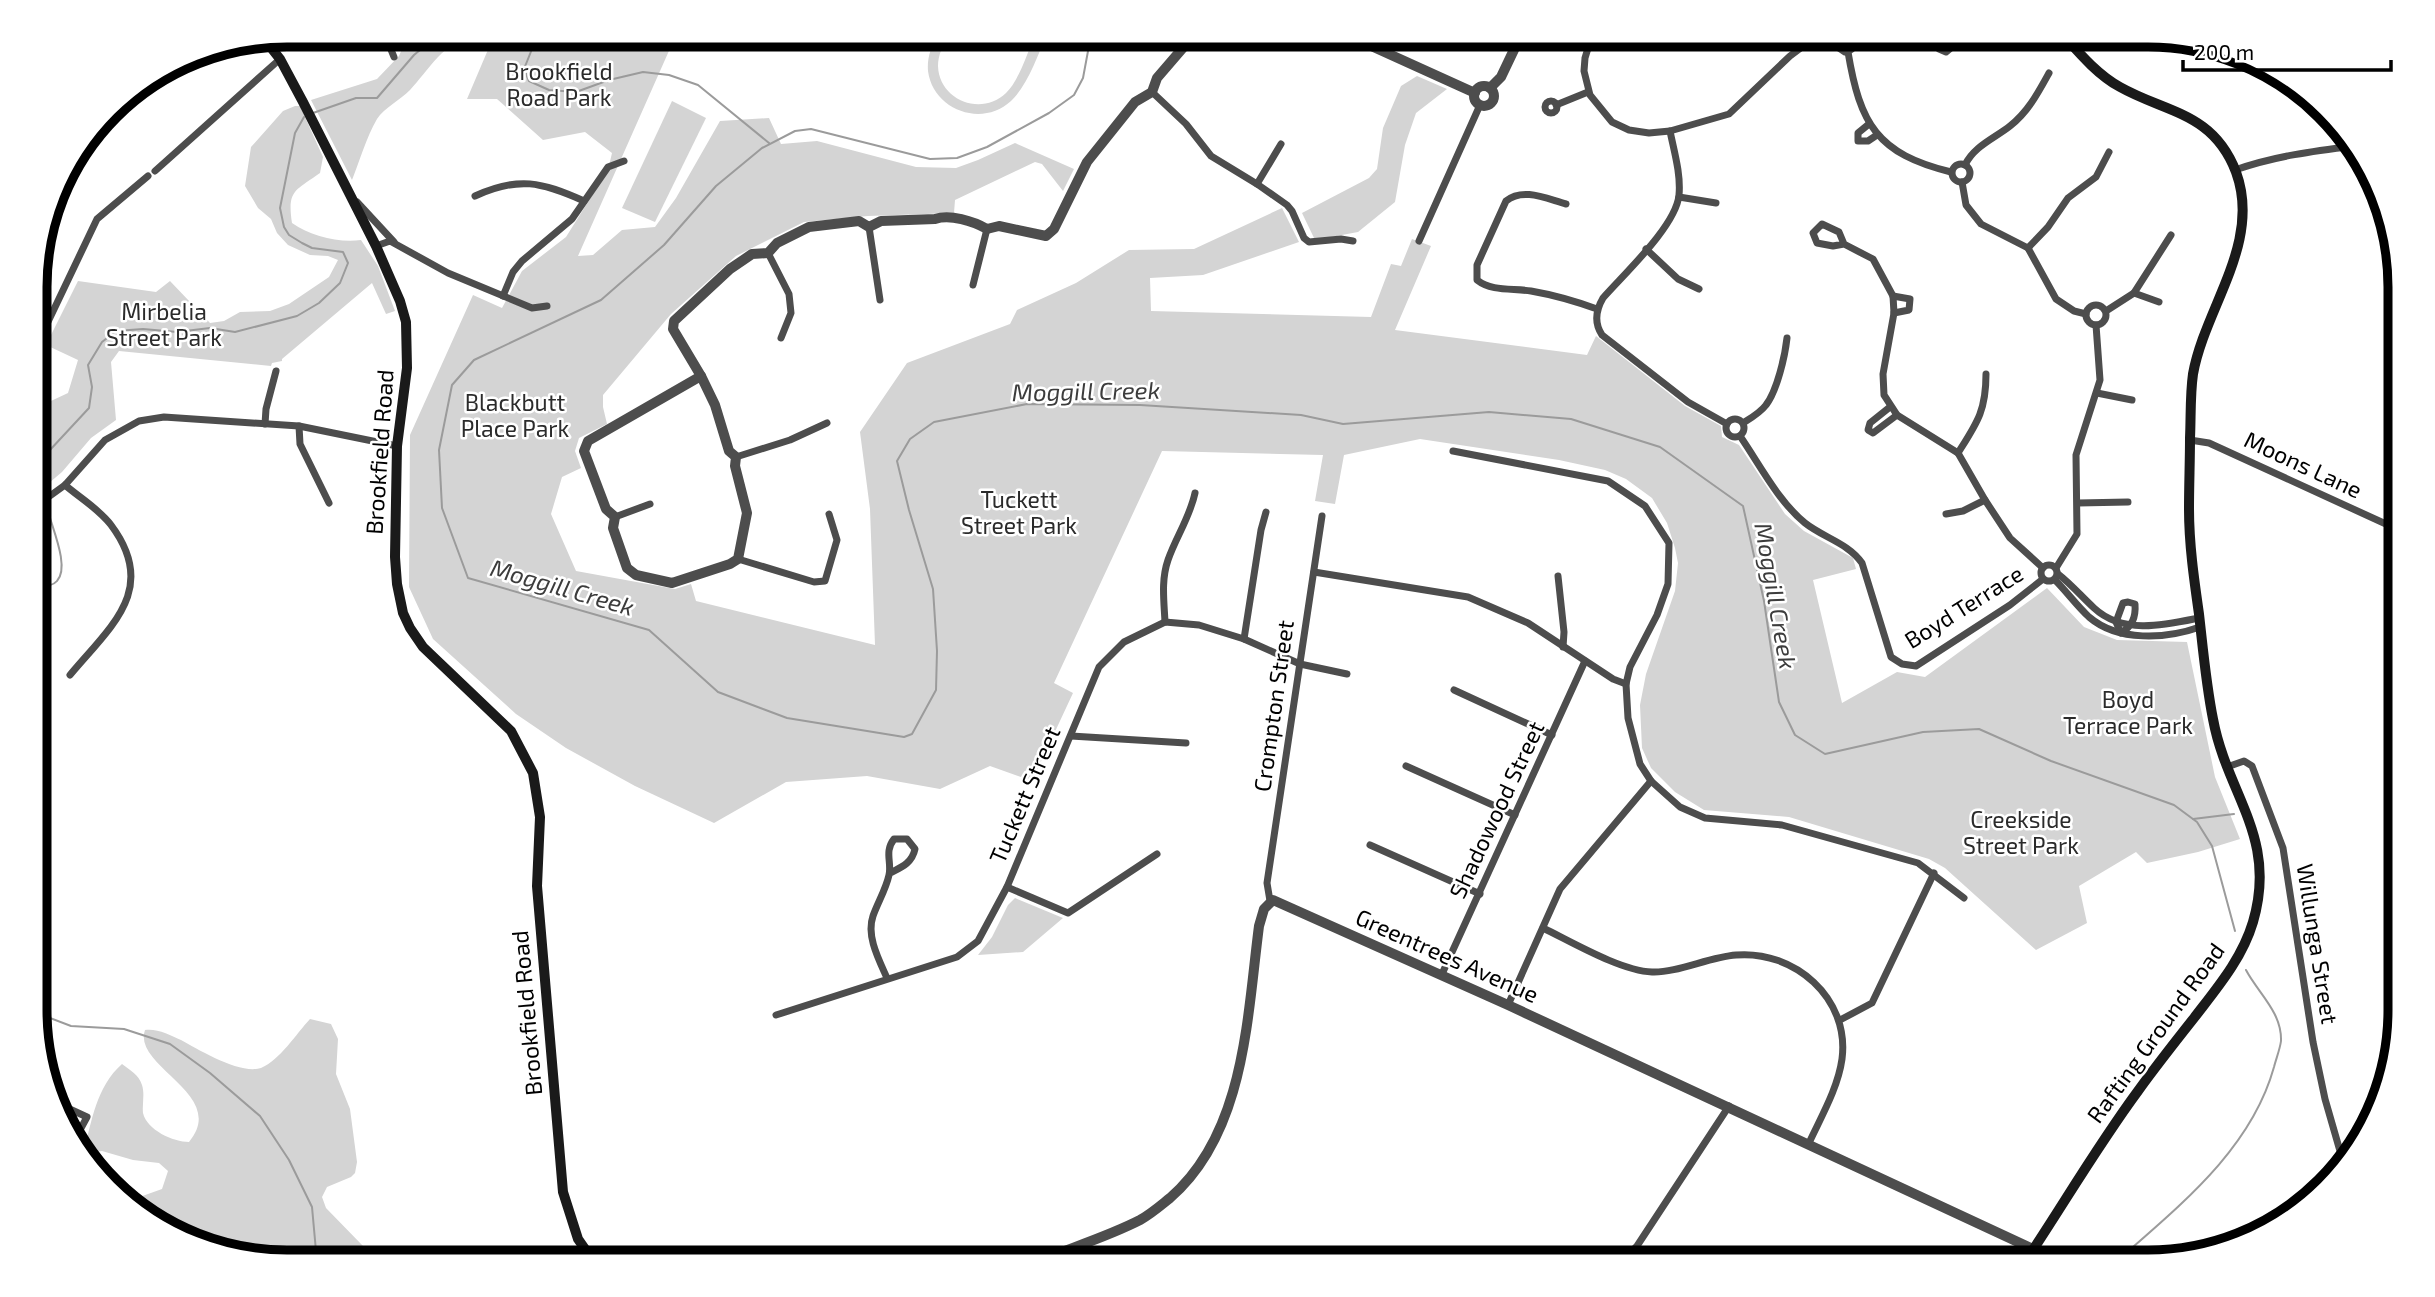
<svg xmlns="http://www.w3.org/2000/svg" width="2435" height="1297" viewBox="0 0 2435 1297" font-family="'Exo 2',sans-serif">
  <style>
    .green { fill: #d4d4d4 }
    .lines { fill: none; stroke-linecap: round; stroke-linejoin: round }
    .stream { stroke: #9b9b9b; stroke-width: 2 }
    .minor { stroke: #4d4d4d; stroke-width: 7 }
    .tertiary { stroke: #4d4d4d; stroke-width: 10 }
    .secondary { stroke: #1a1a1a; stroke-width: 10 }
    .labels { text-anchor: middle; stroke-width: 5; stroke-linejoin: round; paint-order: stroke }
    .park-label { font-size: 23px; fill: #2b2b2b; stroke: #fff }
    .street-label { font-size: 23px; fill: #000; stroke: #fff }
    .water-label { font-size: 24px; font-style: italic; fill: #3c3c3c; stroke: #fff }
    .rim { fill: none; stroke: #000; stroke-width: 9 }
  </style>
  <rect width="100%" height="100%" fill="#fff"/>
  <g class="green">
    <path d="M 408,35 L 676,35 L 578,256 L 593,255 L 622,230 L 655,227 L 676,198 L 720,121 L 769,118 L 781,144 L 817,141 L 916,167 L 956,168 L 978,160 L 1015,143 L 1074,169 L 1063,191 L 1042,164 L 1035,162 L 955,200 L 954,213 L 868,216 L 804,222 L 736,256 L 671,314 L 603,395 L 603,407 L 607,424 L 579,438 L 575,451 L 581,468 L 562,477 L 551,514 L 576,571 L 675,589 L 691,584 L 696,601 L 875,645 L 870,509 L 860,432 L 907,363 L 1010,324 L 1017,310 L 1076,283 L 1129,250 L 1194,249 L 1282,208 L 1299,242 L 1203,275 L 1150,278 L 1151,311 L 1371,317 L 1391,264 L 1401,266 L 1412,239 L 1431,246 L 1395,330 L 1587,355 L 1596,336 L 1685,406 L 1721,426 L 1722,437 L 1739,445 L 1785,514 L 1804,531 L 1853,558 L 1856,569 L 1813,580 L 1842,703 L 1897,672 L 1925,677 L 2047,588 L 2084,627 L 2117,640 L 2187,642 L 2215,777 L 2240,839 L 2198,852 L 2147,863 L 2136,852 L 2079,886 L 2087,923 L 2036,950 L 1945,868 L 1929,859 L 1789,817 L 1704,810 L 1675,792 L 1651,768 L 1642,748 L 1640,705 L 1646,674 L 1675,591 L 1678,563 L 1675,548 L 1667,523 L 1652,498 L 1626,479 L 1605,470 L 1559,460 L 1420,439 L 1344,455 L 1335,504 L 1315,501 L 1323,455 L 1162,451 L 1054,683 L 1073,693 L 1032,781 L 990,766 L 940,789 L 867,776 L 786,782 L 714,823 L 635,786 L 566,748 L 516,714 L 433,639 L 409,587 L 410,435 L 473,295 L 502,308 L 522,271 L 566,237 L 608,170 L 612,153 L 585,132 L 543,140 L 497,99 L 467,99 L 490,45 C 454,23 432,67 410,90 C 400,100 384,108 377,119 C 366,138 360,160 352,180 L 311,100 L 377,79 L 399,56 Z"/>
    <path d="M 937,35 L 948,35 C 943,45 938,55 938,66 C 939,100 981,117 1006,93 C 1020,79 1027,53 1035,35 L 1047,35 C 1037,56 1028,85 1011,101 C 982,128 933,110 928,71 C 927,58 931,47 937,35 Z"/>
    <path d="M 1417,76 L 1447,89 L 1416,113 L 1405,145 L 1395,202 L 1358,232 L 1315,240 L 1302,213 L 1369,178 L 1377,169 L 1383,128 L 1401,86 Z"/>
    <path d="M 672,101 L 706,118 L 655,222 L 622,208 Z"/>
    <path d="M 295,106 L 300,106 L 323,157 L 320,173 C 295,191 287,190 292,223 C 311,236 338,243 361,240 L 378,266 L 395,311 L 386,314 L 372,283 L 282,359 L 282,361 L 272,363 L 271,366 L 119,351 L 111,362 L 116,420 L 91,438 L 62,472 L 36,494 L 36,408 L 68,393 L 78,360 L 46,345 L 78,281 L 156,292 L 170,281 L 210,323 L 224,321 L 240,312 L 270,311 L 289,304 L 329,277 L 338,260 L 328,256 L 310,255 L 288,245 L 277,233 L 271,219 L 258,208 L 245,186 L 251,147 L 283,111 Z"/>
    <path d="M 1015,898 L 1063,918 L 1023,952 L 978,955 L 992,937 L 1008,905 Z"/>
    <path d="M 310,1019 L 331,1024 L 338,1039 L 336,1074 L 350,1109 L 357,1162 L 355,1173 L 351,1177 L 327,1187 L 322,1197 L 326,1208 L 363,1246 L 361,1262 L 288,1262 L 176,1236 L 134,1199 L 162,1189 L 168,1171 L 159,1163 L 133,1160 L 102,1151 L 83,1154 C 92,1121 96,1087 122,1064 C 130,1070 139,1075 142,1085 C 145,1094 142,1104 143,1113 C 147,1130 173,1142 189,1142 C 229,1094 132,1067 145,1030 C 156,1028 171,1035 181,1040 C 199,1050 241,1075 261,1068 C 280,1060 296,1034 310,1019 Z"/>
  </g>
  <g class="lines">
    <g class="stream">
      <path d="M 526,35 L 532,49 L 524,69 L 529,81 L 549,90 L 576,92 L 609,80 L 643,72 L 669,75 L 698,85 L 769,143"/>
      <path d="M 1091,35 L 1083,78 L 1074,95 L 1049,113 L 987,147 L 957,158 L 930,159 L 811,129 L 795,131 L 762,148 L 716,186 L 664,245 L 601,300 L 474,360 L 452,385 L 439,450 L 442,508 L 468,578 L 649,630 L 718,692 L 787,718 L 904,737 L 912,734 L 936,690 L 937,651 L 933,589 L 909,510 L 897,461 L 910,439 L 934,422 L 1027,404 L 1140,405 L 1301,415 L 1343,424 L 1489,412 L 1571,419 L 1660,447 L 1743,506 L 1764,601 L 1779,702 L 1795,735 L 1825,754 L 1923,732 L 1979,729 L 2051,761 L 2174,805 L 2197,822 L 2212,846 L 2235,931"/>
      <path d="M 313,113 L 356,98 L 377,98 L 414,55 L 438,35"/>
      <path d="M 41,462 L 43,489"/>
      <path d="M 36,465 L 89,408 L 92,387 L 88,365 L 102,342 L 116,331 L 143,329 L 177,332 L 210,328 L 235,332 L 297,316 L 319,303 L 340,283 L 348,263 L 343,252 L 312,248 L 302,243 L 289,235 L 284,227 L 280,208 L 295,133 L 304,117"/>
      <path d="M 36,588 C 43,587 53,586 57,581 C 70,567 52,528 48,511"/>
      <path d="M 2193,819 L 2234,814"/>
      <path d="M 37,1013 L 71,1026 L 124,1029 L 170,1044 L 210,1073 L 260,1116 L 289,1160 L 312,1207 L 317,1262"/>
      <path d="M 2117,1261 C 2179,1206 2251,1150 2274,1067 C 2276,1059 2280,1049 2281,1041 C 2282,1012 2258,993 2246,970"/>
    </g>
    <g class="minor">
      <path d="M 385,35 L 394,57"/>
      <path d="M 1592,35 L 1585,58 L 1584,71 L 1590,95 L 1612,122 L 1629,130 L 1649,133 L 1670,131 L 1729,114 L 1790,56 L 1802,47 L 1836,43"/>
      <path d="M 1841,35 L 1836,40 L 1836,46 L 1845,52 C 1855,50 1858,42 1850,35"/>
      <path d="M 1931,35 L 1939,49 L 1946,52 L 1952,47 L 1947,35"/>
      <path d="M 1854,46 L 1906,35"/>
      <path d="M 1848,52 C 1860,124 1877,154 1951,172"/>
      <path d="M 1152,92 L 1186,124 L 1211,156 L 1257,184 L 1287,205 L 1292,211 L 1304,238 L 1309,242 L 1341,239 L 1353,241"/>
      <circle cx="1551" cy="107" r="6"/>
      <path d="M 1556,105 L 1588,92"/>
      <path d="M 1869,124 L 1858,133 L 1858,141 L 1868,141 L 1877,135"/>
      <path d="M 1670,131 C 1674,151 1681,174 1679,195 C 1676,226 1624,274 1603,298 C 1596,310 1594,323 1602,335 L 1688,402 L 1727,424"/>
      <circle cx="1961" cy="173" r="9"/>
      <path d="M 1965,165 C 1974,146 1995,138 2010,126 C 2028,112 2038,93 2049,73"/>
      <path d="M 2235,170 C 2275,156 2314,151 2355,146"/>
      <path d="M 155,171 L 280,59"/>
      <path d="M 1962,182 L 1966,205 L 1981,224 L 2028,248 L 2056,299 L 2074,311 L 2086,314"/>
      <path d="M 1257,184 L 1281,144"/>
      <path d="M 475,196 C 519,176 541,182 584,201"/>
      <path d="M 1679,197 L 1716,203"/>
      <path d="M 357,202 L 394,242"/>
      <path d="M 1566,204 C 1547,199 1523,187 1506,201 L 1477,265 L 1477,280 C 1492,292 1513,288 1531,291 C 1554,295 1575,301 1597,309"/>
      <path d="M 869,227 L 880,300"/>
      <path d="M 1419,241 L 1480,105"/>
      <path d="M 1844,244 L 1839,232 L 1822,224 L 1813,233 L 1817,243 L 1833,246 L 1844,244 L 1873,259 L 1893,296 L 1894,313 L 1883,374 L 1884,395 L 1897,415 L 1958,453 L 1985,500 L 2010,538 L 2043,568"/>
      <path d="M 376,246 L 390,241 L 448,273 L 532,308 L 547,306"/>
      <path d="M 2028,248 L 2048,227 L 2068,198 L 2096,177 L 2109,152"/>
      <path d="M 1646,249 L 1678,279 L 1699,289"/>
      <path d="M 768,253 L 789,294 L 791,313 L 781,338"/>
      <path d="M 973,285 L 987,229"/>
      <path d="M 2134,293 L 2159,302"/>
      <path d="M 503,296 L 513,272 L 522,261 L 572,219 L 608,167 L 624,161"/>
      <path d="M 1893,296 L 1910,299 L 1909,310 L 1894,313"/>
      <circle cx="2096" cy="315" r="10"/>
      <path d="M 2106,311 L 2134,293 L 2171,235"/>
      <path d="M 36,347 L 97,219 L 148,176"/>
      <path d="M 2097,393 L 2132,400"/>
      <path d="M 1890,407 L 1870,423 L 1868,430 L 1873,433 L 1897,415"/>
      <circle cx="1735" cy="428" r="9"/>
      <path d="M 1743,423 C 1751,418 1760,413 1766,405 C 1777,391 1785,356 1787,338"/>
      <path d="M 265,424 L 266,409 L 276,371"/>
      <path d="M 299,426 L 300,444 L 329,503"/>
      <path d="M 1740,436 C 1760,465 1778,501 1805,523 C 1824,538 1848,543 1862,563 L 1891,657 L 1902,664 L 1916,666 L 2010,605 L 2043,579"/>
      <path d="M 2190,440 L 2209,443 L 2399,530"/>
      <path d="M 1453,451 L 1608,481 L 1645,506 L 1669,543 L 1668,584 L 1657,615 L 1630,667 L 1626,684 L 1628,718 L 1640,764 L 1651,781 L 1680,807 L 1705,818 L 1782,825 L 1918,863 L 1964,898"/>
      <path d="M 1958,453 C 1977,423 1986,411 1986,374"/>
      <path d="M 736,457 L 790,440 L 827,423"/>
      <path d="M 65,485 C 80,498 99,509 111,525 C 159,589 111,626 70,675"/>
      <path d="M 2078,503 L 2128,502"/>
      <path d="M 36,506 L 65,485 L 105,440 L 139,421 L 164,417 L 299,426 L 397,446"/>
      <path d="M 1946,514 L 1963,511 L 1985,500"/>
      <path d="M 615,517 L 650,504"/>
      <path d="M 738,559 L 814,582 L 825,581 L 837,540 L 829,514"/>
      <circle cx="2049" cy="573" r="8"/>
      <path d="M 2056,568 L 2077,534 L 2076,455 L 2100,380 L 2096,325"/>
      <path d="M 1314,572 L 1468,597 L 1528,623 L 1613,679 L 1626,684"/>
      <path d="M 2058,574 C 2071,584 2082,597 2094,608 C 2123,635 2165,625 2199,618"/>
      <path d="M 1558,576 L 1564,632 L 1563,647"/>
      <path d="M 2055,580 C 2067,592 2077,606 2089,617 C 2118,642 2166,639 2200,627"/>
      <path d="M 2128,602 L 2135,604 C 2136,618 2132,626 2121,633 L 2116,622 L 2123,603 Z"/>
      <path d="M 1165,622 C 1164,601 1161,580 1168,560 C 1176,537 1190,517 1195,493"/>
      <path d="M 1244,639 L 1261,530 L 1266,512"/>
      <path d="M 1454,690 L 1552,735"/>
      <path d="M 1071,736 L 1186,743"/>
      <path d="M 1406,766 L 1515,815"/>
      <path d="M 2227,767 L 2244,761 L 2252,766 L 2283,848 L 2313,1042 L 2325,1099 L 2342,1158"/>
      <path d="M 1370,845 L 1480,894"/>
      <path d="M 1007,887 L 1068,913 L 1157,854"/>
      <path d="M 1270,901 L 1267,883 L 1322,516"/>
      <path d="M 1543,928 C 1572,942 1621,971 1652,972 C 1677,973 1709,957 1736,955 C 1794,950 1850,998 1842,1059 C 1838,1088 1821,1117 1809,1143"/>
      <path d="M 1442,974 L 1585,661"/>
      <path d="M 887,978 C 879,960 866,936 873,916 C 878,902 886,889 889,875 C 892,862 884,852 894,839 L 907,839 L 915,849 C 912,863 902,867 890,873"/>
      <path d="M 1508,1005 L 1560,889 L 1651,781"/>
      <path d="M 776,1015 L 957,957 L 978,941 L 1007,887 L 1099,667 L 1124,642 L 1165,622 L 1199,625 L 1244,639 L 1300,664 L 1347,674"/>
      <path d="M 1840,1020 L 1872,1003 L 1934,873"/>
      <path d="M 61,1105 L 87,1117 L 74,1141"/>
      <path d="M 1621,1262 L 1637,1246 L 1729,1106"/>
    </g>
    <g class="tertiary">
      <path d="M 1347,35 L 1475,93"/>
      <circle cx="1484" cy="96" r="10"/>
      <path d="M 1490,88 L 1501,77 L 1521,35"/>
      <path d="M 701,376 L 673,329 L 674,321 L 730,269 L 752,254 L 768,253 L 777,243 L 809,227 L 859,221 L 869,227 L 881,221 L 935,219 C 950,214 973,221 987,229 L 999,226 L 1046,236 L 1054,229 L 1087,162 L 1135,102 L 1152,92 L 1157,78 L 1194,35"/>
      <path d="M 701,376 L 715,405 L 729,451 L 736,457 L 735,466 L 747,513 L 738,559 L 730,564 L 672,583 L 636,575 L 627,568 L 613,528 L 615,517 L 606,509 L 584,451 L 588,441 Z"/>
      <path d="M 1036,1262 C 1070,1248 1107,1237 1140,1220 C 1151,1214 1160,1206 1170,1198 C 1245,1133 1247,1018 1259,926 L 1264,909 L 1273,900 L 1508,1005 L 2033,1249"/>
    </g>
    <g class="secondary">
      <path d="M 265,40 L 280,59 L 303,102 L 376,246 L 400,301 L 406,322 L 407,368 L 397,446 L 395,557 L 397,584 L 403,613 L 410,628 L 423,647 L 511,731 L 533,773 L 540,817 L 537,886 L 563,1192 L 578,1239 L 594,1262"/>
      <path d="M 2025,1262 C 2063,1205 2098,1145 2138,1091 C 2156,1066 2175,1042 2194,1018 C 2217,988 2242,959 2253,922 C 2278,837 2227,795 2213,719 C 2206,684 2203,649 2199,614 C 2194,579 2189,544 2189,509 C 2189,485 2190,461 2190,438 C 2191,417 2190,395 2193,374 C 2205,307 2262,243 2236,172 C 2213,112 2166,113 2120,87 C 2098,75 2080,54 2063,35"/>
    </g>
  </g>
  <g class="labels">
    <g class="park-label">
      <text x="559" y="80">Brookfield<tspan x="559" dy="26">Road Park</tspan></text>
      <text x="164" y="320">Mirbelia<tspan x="164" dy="26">Street Park</tspan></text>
      <text x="515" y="411">Blackbutt<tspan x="515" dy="26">Place Park</tspan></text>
      <text x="1019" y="508">Tuckett<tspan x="1019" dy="26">Street Park</tspan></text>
      <text x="2128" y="708">Boyd<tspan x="2128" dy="26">Terrace Park</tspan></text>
      <text x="2021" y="828">Creekside<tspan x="2021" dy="26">Street Park</tspan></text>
    </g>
    <g class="street-label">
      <text transform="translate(380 452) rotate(-86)" y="8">Brookfield Road</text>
      <text transform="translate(2303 465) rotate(25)" y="8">Moons Lane</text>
      <text transform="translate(1964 607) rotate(-32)" y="8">Boyd Terrace</text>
      <text transform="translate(1274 706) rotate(-82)" y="8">Crompton Street</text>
      <text transform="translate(1025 795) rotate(-67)" y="8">Tuckett Street</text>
      <text transform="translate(1497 810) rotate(-65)" y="8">Shadowood Street</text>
      <text transform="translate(2317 944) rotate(81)" y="8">Willunga Street</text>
      <text transform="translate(1447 956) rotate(24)" y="8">Greentrees Avenue</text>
      <text transform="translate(527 1013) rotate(-95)" y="8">Brookfield Road</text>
      <text transform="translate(2156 1033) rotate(-54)" y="8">Rafting Ground Road</text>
    </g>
    <g class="water-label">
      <text transform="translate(1086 392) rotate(-1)" y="8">Moggill Creek</text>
      <text transform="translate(562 588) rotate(16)" y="8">Moggill Creek</text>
      <text transform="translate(1775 596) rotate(80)" y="8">Moggill Creek</text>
    </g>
  </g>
  <path d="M0 0H2435V1297H0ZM287 47H2148A240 240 0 0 1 2388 287V1010A240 240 0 0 1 2148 1250H287A240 240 0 0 1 47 1010V287A240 240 0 0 1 287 47Z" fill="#fff" fill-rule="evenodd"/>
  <path class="rim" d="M287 47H2148A240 240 0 0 1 2388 287V1010A240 240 0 0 1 2148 1250H287A240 240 0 0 1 47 1010V287A240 240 0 0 1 287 47Z"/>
  <path d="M2183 60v10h208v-10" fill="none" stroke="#000000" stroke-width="3.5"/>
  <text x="2194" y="60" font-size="21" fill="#000000" stroke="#ffffff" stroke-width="5" paint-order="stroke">200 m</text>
</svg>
